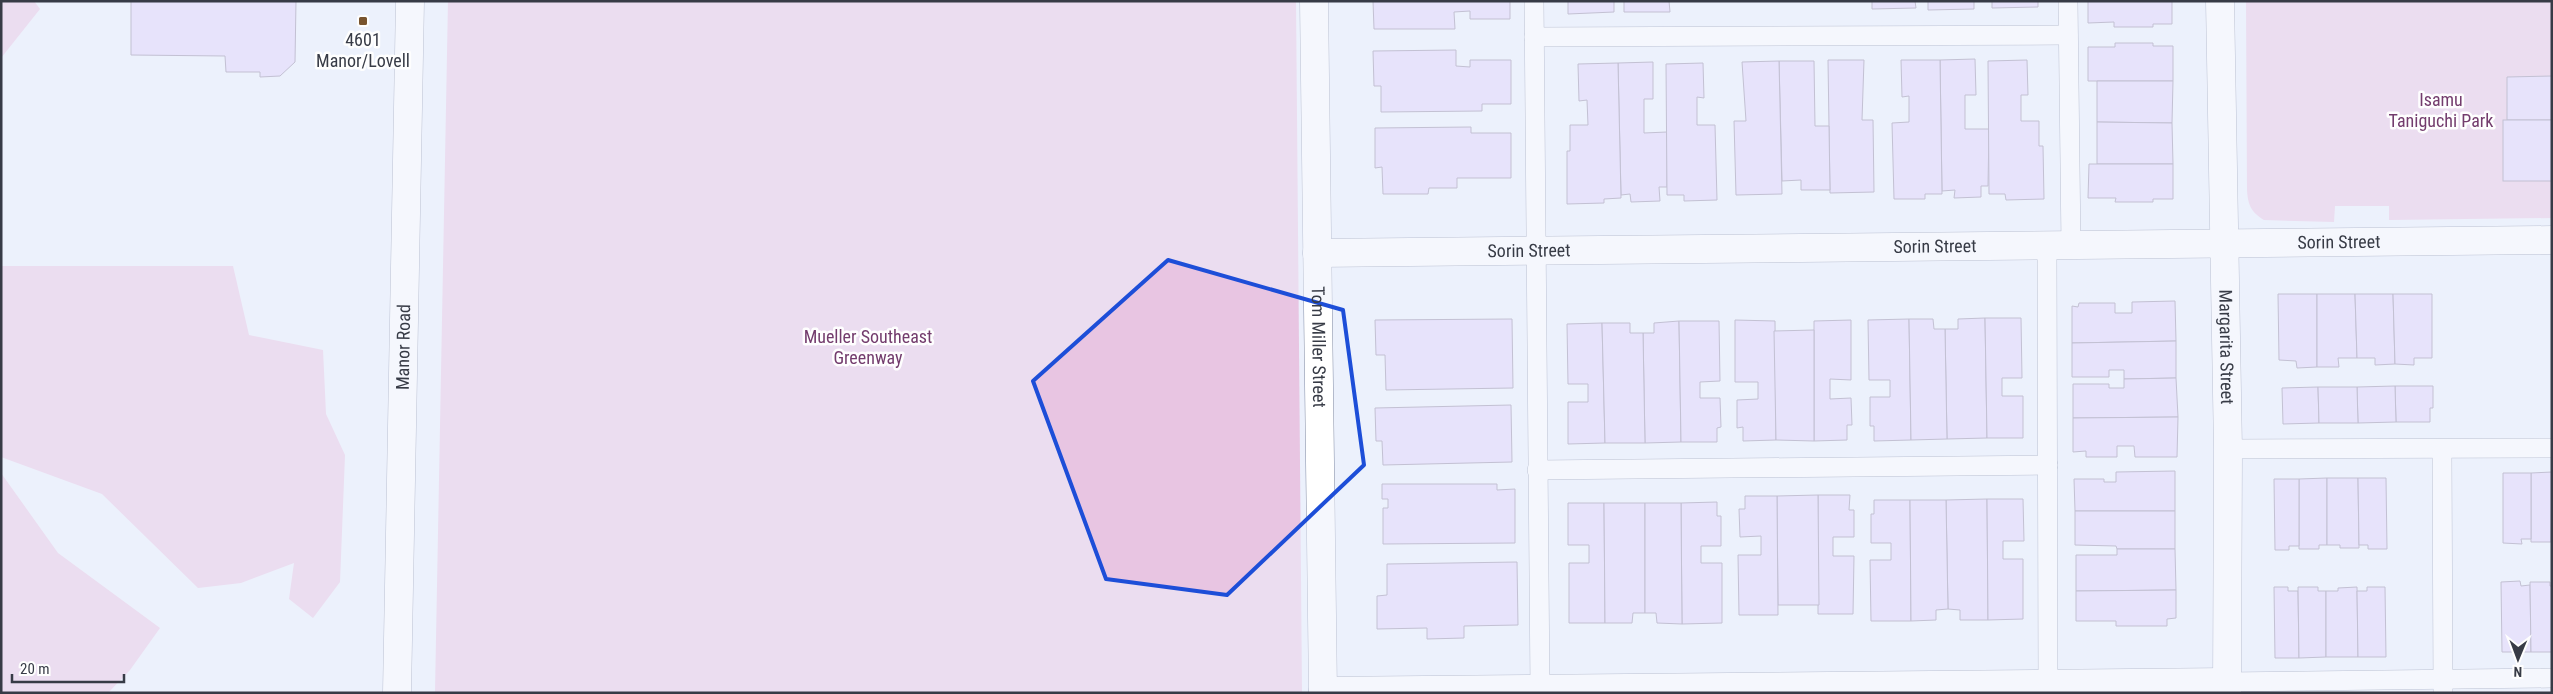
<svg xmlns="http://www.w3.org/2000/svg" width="2553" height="694" viewBox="0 0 2553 694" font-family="'Roboto Condensed',sans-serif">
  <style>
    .green { fill: #e8c5e2 }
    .building { fill: #dfd2fb; stroke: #9087a2 }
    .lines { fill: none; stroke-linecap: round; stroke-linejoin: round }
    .lane-casing { stroke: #818ba4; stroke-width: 20 }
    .street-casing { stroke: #818ba4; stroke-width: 29 }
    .secondary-casing { stroke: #818ba4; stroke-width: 29 }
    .lane { stroke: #fff; stroke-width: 19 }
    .street { stroke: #fff; stroke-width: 28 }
    .secondary { stroke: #fff; stroke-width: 28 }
    .marked { fill: none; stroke: #1d4ed8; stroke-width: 4; stroke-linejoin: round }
    .poi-dot { fill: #78542e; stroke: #fefefe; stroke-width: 2 }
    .labels { text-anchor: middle; stroke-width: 5; stroke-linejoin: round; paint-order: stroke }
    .poi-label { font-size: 18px; fill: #373b46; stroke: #fefefe }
    .park-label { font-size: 18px; fill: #733c6d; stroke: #fefefe }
    .street-label { font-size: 18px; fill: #373b46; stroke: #fefefe }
  </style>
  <rect width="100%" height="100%" fill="#ecf1fc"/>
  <g class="green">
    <path d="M 1,1 L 34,1 L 40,9 L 1,58 Z"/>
    <path d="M 448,1 L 1296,1 L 1302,693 L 435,693 Z"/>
    <path d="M 2246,1 L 2552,1 L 2552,218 L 2389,220 L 2389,206 L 2335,206 L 2334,222 L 2264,220 C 2251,212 2248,205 2247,190 Z"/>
    <path d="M 1,266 L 233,266 L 249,335 L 323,350 L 326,414 L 345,455 L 340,582 L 313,618 L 289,599 L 294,563 L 241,583 L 198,588 L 102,494 L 1,457 Z"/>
    <path d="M 1,473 L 58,553 L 160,628 L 130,670 L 108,693 L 1,693 Z"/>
  </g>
  <g class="building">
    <path d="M 131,1 L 296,1 L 295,62 L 280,76 L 260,77 L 260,72 L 226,72 L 225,56 L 131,55 Z"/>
    <path d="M 1373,1 L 1510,1 L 1510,19 L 1470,19 L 1470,11 L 1454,12 L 1455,29 L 1374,29 Z"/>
    <path d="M 1568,1 L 1614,1 L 1614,12 L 1568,14 Z"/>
    <path d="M 1624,1 L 1669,1 L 1670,12 L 1624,12 Z"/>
    <path d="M 1872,1 L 1915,1 L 1916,8 L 1872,9 Z"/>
    <path d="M 1928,1 L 1974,1 L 1974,9 L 1928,10 Z"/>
    <path d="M 1992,1 L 2038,1 L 2038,7 L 1992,8 Z"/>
    <path d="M 2088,1 L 2172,1 L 2172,24 L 2153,24 L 2153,27 L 2114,27 L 2114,22 L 2088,23 Z"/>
    <path d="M 2115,43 L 2153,43 L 2153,46 L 2173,46 L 2173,81 L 2088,81 L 2088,47 L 2115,47 Z"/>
    <path d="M 1456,50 L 1456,66 L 1470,67 L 1470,60 L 1511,60 L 1511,104 L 1482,104 L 1482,111 L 1381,112 L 1381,86 L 1374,86 L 1373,51 Z"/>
    <path d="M 1975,59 L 1976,95 L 1965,95 L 1965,129 L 1989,129 L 1988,186 L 1981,186 L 1981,197 L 1954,198 L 1955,190 L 1942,191 L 1940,60 Z"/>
    <path d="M 1828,60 L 1864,60 L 1862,120 L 1873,120 L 1874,192 L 1830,193 Z"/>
    <path d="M 1901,60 L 1940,60 L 1942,194 L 1925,194 L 1925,199 L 1894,199 L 1892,123 L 1909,122 L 1909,96 L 1902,97 Z"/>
    <path d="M 2027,60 L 2028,95 L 2021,95 L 2021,121 L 2039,121 L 2039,146 L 2043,146 L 2044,199 L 2006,200 L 2005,194 L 1989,194 L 1988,61 Z"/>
    <path d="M 1779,61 L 1814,61 L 1815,126 L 1829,126 L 1830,190 L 1801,190 L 1801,180 L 1782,181 Z"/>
    <path d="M 1779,61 L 1782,194 L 1736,195 L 1734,121 L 1746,121 L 1742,62 Z"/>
    <path d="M 1653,62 L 1653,99 L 1644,99 L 1644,133 L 1667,132 L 1667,187 L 1659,187 L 1660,201 L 1631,202 L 1630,194 L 1621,195 L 1618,63 Z"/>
    <path d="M 1618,63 L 1621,198 L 1604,199 L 1604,203 L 1567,204 L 1567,151 L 1570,151 L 1570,125 L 1588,125 L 1587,100 L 1579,101 L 1578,64 Z"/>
    <path d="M 1703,63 L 1704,98 L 1697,97 L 1697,125 L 1715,125 L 1717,200 L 1684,201 L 1684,195 L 1667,195 L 1666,64 Z"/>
    <path d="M 2552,76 L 2552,120 L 2507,120 L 2507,77 Z"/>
    <path d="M 2097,81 L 2173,81 L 2172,123 L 2097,122 Z"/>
    <rect x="2503" y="120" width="49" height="61"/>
    <path d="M 2097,122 L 2172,123 L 2173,164 L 2097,164 Z"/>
    <path d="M 1471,127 L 1471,133 L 1511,133 L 1511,178 L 1457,178 L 1457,188 L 1429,188 L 1428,194 L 1383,194 L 1382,167 L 1375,168 L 1375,128 Z"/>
    <path d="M 2089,164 L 2173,164 L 2173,199 L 2153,199 L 2153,202 L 2115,202 L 2116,198 L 2088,198 Z"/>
    <path d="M 2278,294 L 2317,294 L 2317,367 L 2297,368 L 2296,361 L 2279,360 Z"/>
    <path d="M 2317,294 L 2355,294 L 2357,358 L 2338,358 L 2339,367 L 2317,367 Z"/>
    <path d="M 2355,294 L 2393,294 L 2395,364 L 2375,365 L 2375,358 L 2357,358 Z"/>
    <path d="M 2393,294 L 2432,294 L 2432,358 L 2414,358 L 2414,365 L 2395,364 Z"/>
    <path d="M 2175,301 L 2176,341 L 2072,343 L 2072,306 L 2078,307 L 2079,303 L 2115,303 L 2115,313 L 2132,313 L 2132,302 Z"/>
    <path d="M 1985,318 L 1987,438 L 1947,439 L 1945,329 L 1958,329 L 1958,319 Z"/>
    <path d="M 1985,318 L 2021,318 L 2022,378 L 2002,378 L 2002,396 L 2023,396 L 2023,438 L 1987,438 Z"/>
    <path d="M 1512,319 L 1513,388 L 1386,390 L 1385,355 L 1376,355 L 1375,320 Z"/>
    <path d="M 1909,319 L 1911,440 L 1874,441 L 1874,426 L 1870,426 L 1870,397 L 1890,397 L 1890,380 L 1869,380 L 1868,320 Z"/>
    <path d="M 1909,319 L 1933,319 L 1934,329 L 1945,329 L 1947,439 L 1911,440 Z"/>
    <path d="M 1735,320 L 1775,321 L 1776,440 L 1743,441 L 1743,427 L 1737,428 L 1737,400 L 1758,399 L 1758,382 L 1735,382 Z"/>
    <path d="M 1851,320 L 1851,380 L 1830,379 L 1830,399 L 1851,398 L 1852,425 L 1847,425 L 1847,440 L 1814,441 L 1814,321 Z"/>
    <path d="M 1679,321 L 1681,442 L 1645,443 L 1643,333 L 1654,333 L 1654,323 Z"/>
    <path d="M 1679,321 L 1719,321 L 1720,381 L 1700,382 L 1700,398 L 1720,398 L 1721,427 L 1717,428 L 1717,442 L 1681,442 Z"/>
    <path d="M 1602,323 L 1605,443 L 1568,444 L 1568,402 L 1588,402 L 1588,384 L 1568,384 L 1567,324 Z"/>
    <path d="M 1602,323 L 1630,323 L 1630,333 L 1643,333 L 1645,443 L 1605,443 Z"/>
    <path d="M 1814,330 L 1814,441 L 1776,440 L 1774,331 Z"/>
    <path d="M 2176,341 L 2176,378 L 2124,379 L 2124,370 L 2109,370 L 2109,377 L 2072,377 L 2072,343 Z"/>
    <path d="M 2176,378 L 2178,417 L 2073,418 L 2073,384 L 2109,384 L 2109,388 L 2124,388 L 2124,379 Z"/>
    <path d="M 2395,386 L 2433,386 L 2433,408 L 2430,408 L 2430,422 L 2396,422 Z"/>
    <path d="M 2395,386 L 2396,422 L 2358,423 L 2357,387 Z"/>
    <path d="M 2318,387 L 2319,423 L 2283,424 L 2282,388 Z"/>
    <path d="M 2318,387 L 2357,387 L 2358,423 L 2319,423 Z"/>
    <path d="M 1511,405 L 1512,462 L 1383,465 L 1382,441 L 1376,441 L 1375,408 Z"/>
    <path d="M 2178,417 L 2177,457 L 2135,457 L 2134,446 L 2117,446 L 2117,457 L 2086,457 L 2086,451 L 2073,452 L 2073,418 Z"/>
    <path d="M 2175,471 L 2175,511 L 2075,511 L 2074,479 L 2104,479 L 2104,482 L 2116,482 L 2116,472 Z"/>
    <path d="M 2552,472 L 2551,542 L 2531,542 L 2531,473 Z"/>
    <path d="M 2503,473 L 2531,473 L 2531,539 L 2521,539 L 2522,544 L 2503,543 Z"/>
    <path d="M 2327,478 L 2327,545 L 2319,545 L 2319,549 L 2299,549 L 2299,479 Z"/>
    <path d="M 2327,478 L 2358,478 L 2359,548 L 2340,548 L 2340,545 L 2327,545 Z"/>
    <path d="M 2358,478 L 2386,478 L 2387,549 L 2368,549 L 2368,545 L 2359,545 Z"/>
    <path d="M 2274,479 L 2299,479 L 2299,546 L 2289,546 L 2289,550 L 2275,550 Z"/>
    <path d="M 1382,484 L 1497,484 L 1497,490 L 1515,489 L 1515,543 L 1383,544 L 1383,508 L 1388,508 L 1388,499 L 1382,499 Z"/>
    <path d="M 1818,495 L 1850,495 L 1849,510 L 1854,510 L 1854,537 L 1833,537 L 1833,556 L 1854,556 L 1853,614 L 1818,614 Z"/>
    <path d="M 1818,495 L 1819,605 L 1778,605 L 1777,496 Z"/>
    <path d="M 1745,496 L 1777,496 L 1778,615 L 1739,615 L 1738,555 L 1761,555 L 1761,536 L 1740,537 L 1739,509 L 1745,509 Z"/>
    <path d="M 1987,499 L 1988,620 L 1960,620 L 1960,610 L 1948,609 L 1946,500 Z"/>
    <path d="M 1987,499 L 2023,499 L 2024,541 L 2003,541 L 2003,559 L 2023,559 L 2023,619 L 1988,620 Z"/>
    <path d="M 1874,500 L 1910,500 L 1911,621 L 1871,621 L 1870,560 L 1891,560 L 1891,543 L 1871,543 L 1871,514 L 1874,514 Z"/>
    <path d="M 1910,500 L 1946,500 L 1948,609 L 1936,610 L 1936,620 L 1911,621 Z"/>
    <path d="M 1717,502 L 1717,516 L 1721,516 L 1721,546 L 1701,546 L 1701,563 L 1722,563 L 1722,623 L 1682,624 L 1681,503 Z"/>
    <path d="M 1568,503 L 1604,503 L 1605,623 L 1569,623 L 1569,563 L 1589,563 L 1589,545 L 1568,545 Z"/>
    <path d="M 1604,503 L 1645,503 L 1645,613 L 1633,613 L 1632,623 L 1605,623 Z"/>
    <path d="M 1645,503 L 1681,503 L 1682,624 L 1657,623 L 1656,613 L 1645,613 Z"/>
    <path d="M 2075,511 L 2175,511 L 2175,549 L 2117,549 L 2116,546 L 2075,545 Z"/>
    <path d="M 2117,549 L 2175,549 L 2176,590 L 2076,591 L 2076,555 L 2117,555 Z"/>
    <path d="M 1517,562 L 1518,625 L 1464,626 L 1464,638 L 1427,639 L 1427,628 L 1377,629 L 1377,596 L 1387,595 L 1387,564 Z"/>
    <path d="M 2520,581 L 2521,586 L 2530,585 L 2531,652 L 2502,652 L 2501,582 Z"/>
    <path d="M 2530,582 L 2550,582 L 2550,586 L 2552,586 L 2552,652 L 2531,652 Z"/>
    <path d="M 2274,587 L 2288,587 L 2288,591 L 2298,591 L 2299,658 L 2275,658 Z"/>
    <path d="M 2298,587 L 2318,587 L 2318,591 L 2326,591 L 2326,657 L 2299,658 Z"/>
    <path d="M 2357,587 L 2358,657 L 2326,657 L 2326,591 L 2338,591 L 2338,588 Z"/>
    <path d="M 2367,587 L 2385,587 L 2386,657 L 2358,657 L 2357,591 L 2367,591 Z"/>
    <path d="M 2176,590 L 2176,618 L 2167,619 L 2167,626 L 2116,626 L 2116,621 L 2076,621 L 2076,591 Z"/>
  </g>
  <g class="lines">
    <defs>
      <g id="lane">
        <path d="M 1534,1 L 1540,689"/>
        <path d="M 2068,1 L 2071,246"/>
        <path d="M 1534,37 L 2068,35"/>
        <path d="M 2047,246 L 2048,693"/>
        <path d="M 2228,449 L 2552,448"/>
        <path d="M 2442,449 L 2443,693"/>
        <path d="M 1537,470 L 2048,465"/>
        <path d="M 2227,682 L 2552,678"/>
      </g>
      <g id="street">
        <path id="s1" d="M 1314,1 L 1323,693"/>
        <path id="s2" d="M 2220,1 L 2228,449 L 2227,693"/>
        <path id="s3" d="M 1317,253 L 2552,240"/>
        <path d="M 1323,691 L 2227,682"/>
      </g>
      <g id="secondary">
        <path id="s4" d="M 397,693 L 410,1"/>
      </g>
    </defs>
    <use href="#lane" class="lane-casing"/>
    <use href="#street" class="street-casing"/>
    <use href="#secondary" class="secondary-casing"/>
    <use href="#lane" class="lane"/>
    <use href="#street" class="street"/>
    <use href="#secondary" class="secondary"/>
  </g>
  <path d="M0 0H2553V694H0ZM 1168,260 L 1343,310 L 1364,465 L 1227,595 L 1106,579 L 1033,381 Z" fill="#ecf1fc" fill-opacity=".55" fill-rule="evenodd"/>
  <path class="marked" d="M 1168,260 L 1343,310 L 1364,465 L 1227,595 L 1106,579 L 1033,381 Z"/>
  <rect class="poi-dot" x="358" y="16" width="10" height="10" rx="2.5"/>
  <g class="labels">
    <g class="poi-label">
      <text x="363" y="46">4601<tspan x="363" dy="21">Manor/Lovell</tspan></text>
    </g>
    <g class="park-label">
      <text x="2441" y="106">Isamu<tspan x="2441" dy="21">Taniguchi Park</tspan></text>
      <text x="868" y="343">Mueller Southeast<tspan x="868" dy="21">Greenway</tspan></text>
    </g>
    <g class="street-label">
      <text dy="6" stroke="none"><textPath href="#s3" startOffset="1022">Sorin Street</textPath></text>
      <text dy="6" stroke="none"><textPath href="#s3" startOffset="618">Sorin Street</textPath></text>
      <text dy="6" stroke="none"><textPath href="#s3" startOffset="212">Sorin Street</textPath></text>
      <text dy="6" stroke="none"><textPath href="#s4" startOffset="346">Manor Road</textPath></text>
      <text dy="6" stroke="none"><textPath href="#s1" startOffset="346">Tom Miller Street</textPath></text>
      <text dy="6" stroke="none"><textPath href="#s2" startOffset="346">Margarita Street</textPath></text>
    </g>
  </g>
  <rect width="2553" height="694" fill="none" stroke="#373b46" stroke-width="5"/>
  <g transform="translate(2518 659) rotate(181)" stroke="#fefefe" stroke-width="4" paint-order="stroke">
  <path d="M0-4L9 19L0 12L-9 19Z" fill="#373b46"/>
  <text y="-8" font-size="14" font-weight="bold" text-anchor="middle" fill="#373b46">N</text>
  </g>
  <path d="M12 674v8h112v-8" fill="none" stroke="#373b46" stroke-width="2.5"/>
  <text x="20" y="674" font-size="15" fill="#373b46" stroke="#fefefe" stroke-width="4" paint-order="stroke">20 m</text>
</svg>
